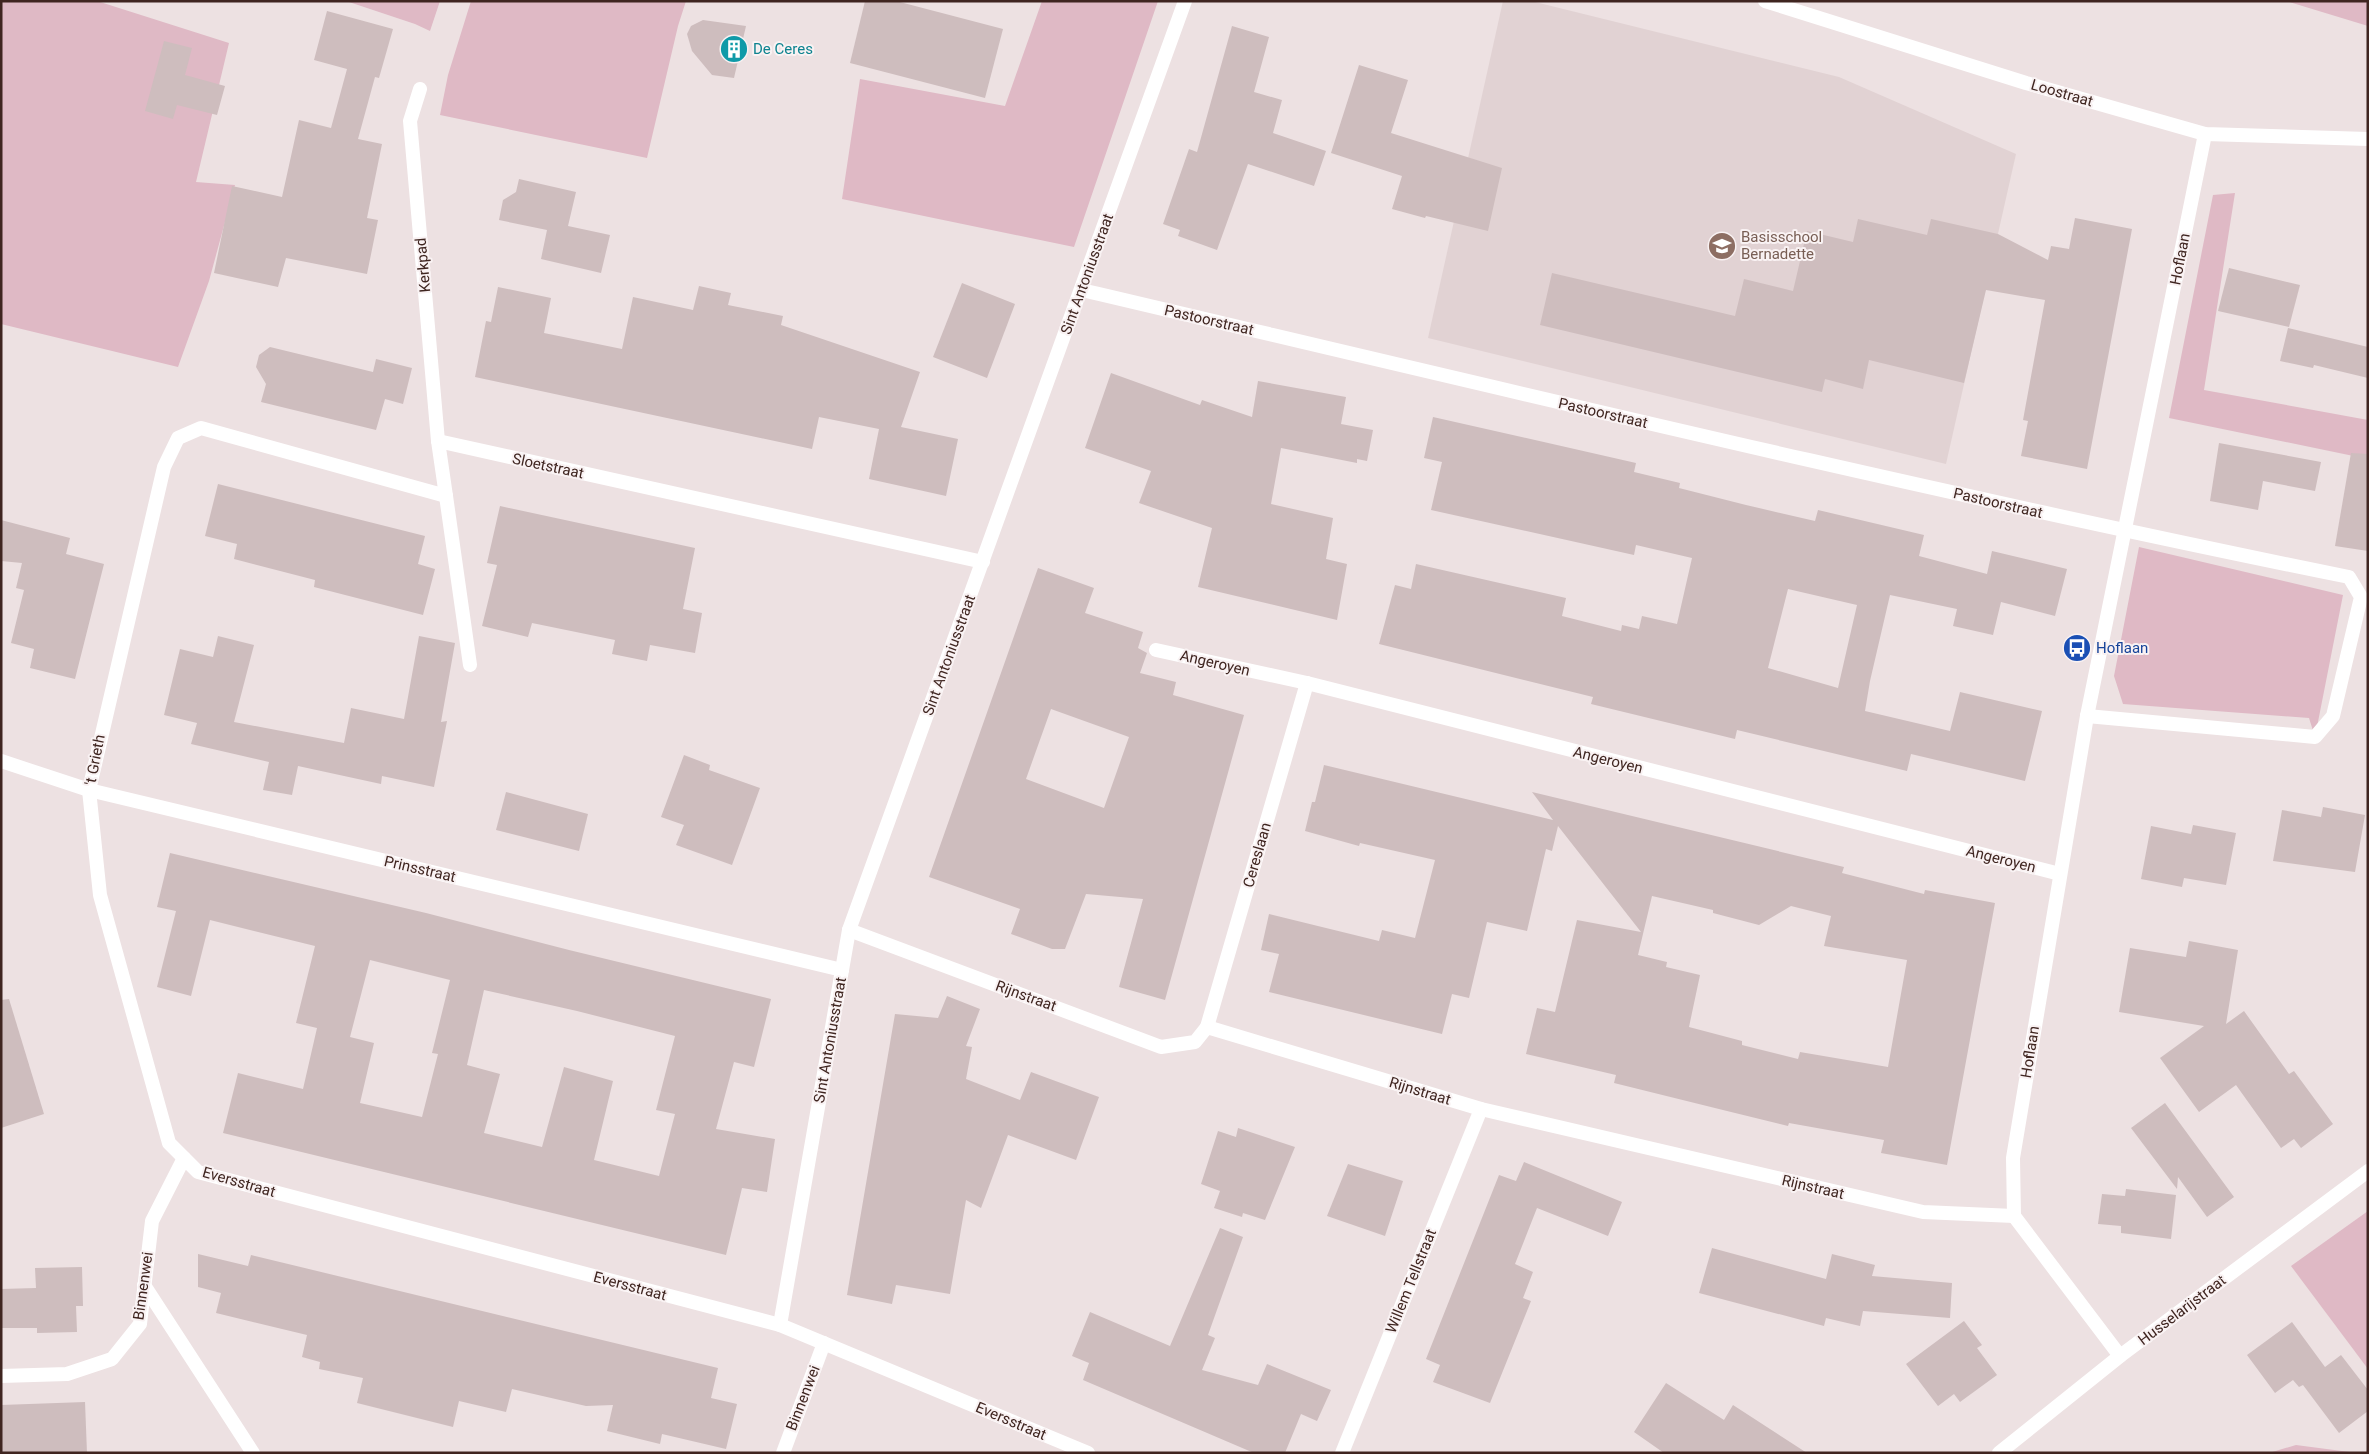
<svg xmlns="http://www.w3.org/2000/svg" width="2369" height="1454" viewBox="0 0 2369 1454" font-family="Roboto,sans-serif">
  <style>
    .built { fill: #e1d2d3 }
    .green { fill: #dfb9c5 }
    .building { fill: #cebdbe; fill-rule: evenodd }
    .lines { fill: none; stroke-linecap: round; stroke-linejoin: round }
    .service { stroke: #fff; stroke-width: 14 }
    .pedestrian { stroke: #fff; stroke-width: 14 }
    .minor { stroke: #fff; stroke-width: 14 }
    .tertiary { stroke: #fff; stroke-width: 14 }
    .labels { text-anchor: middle; stroke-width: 4; stroke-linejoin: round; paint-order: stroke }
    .culture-label { font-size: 15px; fill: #0d838f; stroke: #f9f2f3; text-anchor: start }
    .street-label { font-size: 15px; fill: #3f2520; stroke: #f9f2f3 }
    .education-label { font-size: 15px; fill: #785e54; stroke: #f9f2f3; text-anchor: start }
    .transit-label { font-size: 15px; fill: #164399; stroke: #f9f2f3; text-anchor: start }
  </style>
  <rect width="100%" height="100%" fill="#ede1e2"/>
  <path class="built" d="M 1503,1 L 1531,1 L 1839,77 L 2016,154 L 1946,464 L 1428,338 Z"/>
  <g class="green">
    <path d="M 1,1 L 97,1 L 229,43 L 196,182 L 235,185 L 209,281 L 178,367 L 1,324 Z"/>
    <path d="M 346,1 L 440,1 L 430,31 L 415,24 Z"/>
    <path d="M 471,1 L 686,1 L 678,26 L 647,158 L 440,115 L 448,75 Z"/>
    <path d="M 1042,1 L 1158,1 L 1074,247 L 842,199 L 860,79 L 1005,106 Z"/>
    <path d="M 2286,1 L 2368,1 L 2368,26 Z"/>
    <path d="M 2235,193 L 2204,390 L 2368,420 L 2368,459 L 2169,418 L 2213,195 Z"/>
    <path d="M 2139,547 L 2343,595 L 2315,737 L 2309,718 L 2123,704 L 2114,676 Z"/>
    <path d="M 2368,1211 L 2368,1369 L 2291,1266 Z"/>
    <path d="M 2296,1445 L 2357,1453 L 2269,1453 Z"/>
  </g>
  <g class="building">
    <path d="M 865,1 L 896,1 L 1003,29 L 985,98 L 850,63 Z"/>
    <path d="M 327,11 L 393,29 L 379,78 L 375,77 L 358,139 L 382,144 L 367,218 L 378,220 L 367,274 L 286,258 L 278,287 L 214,273 L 232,186 L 282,197 L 299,120 L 331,128 L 347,69 L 314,60 Z"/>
    <path d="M 703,20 L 746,26 L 734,78 L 712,75 L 692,51 L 687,34 L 691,26 Z"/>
    <path d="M 1232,26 L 1269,37 L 1254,92 L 1282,100 L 1273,133 L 1326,151 L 1314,186 L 1248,164 L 1217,250 L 1178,236 L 1180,230 L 1163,224 L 1189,149 L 1197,152 Z"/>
    <path d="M 164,41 L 192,48 L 185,75 L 225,86 L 217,115 L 177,105 L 173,119 L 145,111 Z"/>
    <path d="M 1359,65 L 1408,80 L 1391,133 L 1502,168 L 1488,231 L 1426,216 L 1425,218 L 1392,209 L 1402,176 L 1331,153 Z"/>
    <path d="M 519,179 L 576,192 L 568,226 L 610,235 L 601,273 L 541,259 L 547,230 L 499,220 L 503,200 L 516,192 Z"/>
    <path d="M 2075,218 L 2132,229 L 2087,469 L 2021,456 L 2028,421 L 2023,420 L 2045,300 L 1986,290 L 1964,383 L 1869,360 L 1863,389 L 1825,379 L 1822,392 L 1540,325 L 1552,273 L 1735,316 L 1744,279 L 1793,291 L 1807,231 L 1853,242 L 1858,219 L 1927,235 L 1931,219 L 1998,234 L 2048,260 L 2051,246 L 2069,249 Z"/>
    <path d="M 2229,268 L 2300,285 L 2289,327 L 2218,311 Z"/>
    <path d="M 962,283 L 1015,304 L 987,378 L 933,357 Z"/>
    <path d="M 699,286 L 731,293 L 728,305 L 783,316 L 781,325 L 920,372 L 901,427 L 958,439 L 946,496 L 869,479 L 879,429 L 819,417 L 812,449 L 475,377 L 486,321 L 491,322 L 498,287 L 551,298 L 544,333 L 622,349 L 633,297 L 693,310 Z"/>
    <path d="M 2288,328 L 2368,347 L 2368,378 L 2314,365 L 2313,368 L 2280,361 Z"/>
    <path d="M 270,347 L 373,372 L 376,359 L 412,368 L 403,404 L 385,399 L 376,430 L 261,402 L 266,384 L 256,367 L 259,355 Z"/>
    <path d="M 1111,373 L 1200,405 L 1202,400 L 1252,417 L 1258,381 L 1346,397 L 1341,424 L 1373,430 L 1367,461 L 1357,459 L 1357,463 L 1281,448 L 1271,504 L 1333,518 L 1326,559 L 1347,564 L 1337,620 L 1198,587 L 1212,528 L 1139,503 L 1151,471 L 1085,448 Z"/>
    <path d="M 1433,417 L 1636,463 L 1634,472 L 1680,483 L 1679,488 L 1746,505 L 1815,521 L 1818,510 L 1924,535 L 1919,556 L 1987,574 L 1992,551 L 2067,569 L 2055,616 L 2001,602 L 1993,635 L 1953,626 L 1957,609 L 1890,595 L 1870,681 L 1865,711 L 1950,731 L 1960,692 L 2042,711 L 2025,781 L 1911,754 L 1907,771 L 1737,730 L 1735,739 L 1591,704 L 1593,697 L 1379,644 L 1395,585 L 1411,589 L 1416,564 L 1566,598 L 1562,616 L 1621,631 L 1622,625 L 1639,629 L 1642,616 L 1677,624 L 1692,558 L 1636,545 L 1634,555 L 1431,510 L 1442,462 L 1424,458 ZM 1788,589 L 1857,605 L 1838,688 L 1768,668 Z"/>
    <path d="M 2219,443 L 2321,462 L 2315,491 L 2263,481 L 2258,510 L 2210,501 Z"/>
    <path d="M 2351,453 L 2368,454 L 2368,551 L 2335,546 Z"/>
    <path d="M 218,484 L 425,536 L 418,564 L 435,569 L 423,615 L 314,587 L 315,580 L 234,559 L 237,544 L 205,536 Z"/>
    <path d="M 500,506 L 695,548 L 683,609 L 702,613 L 695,653 L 650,645 L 647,661 L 612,654 L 615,640 L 532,623 L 528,637 L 482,626 L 497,565 L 487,563 Z"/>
    <path d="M 1,520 L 70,538 L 66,554 L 104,564 L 75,679 L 30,668 L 34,649 L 11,643 L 24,590 L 16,588 L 22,563 L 1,561 Z"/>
    <path d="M 1038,568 L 1094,588 L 1085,613 L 1143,632 L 1138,648 L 1147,653 L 1140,673 L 1176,682 L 1173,695 L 1244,715 L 1165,1000 L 1119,987 L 1143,899 L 1086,894 L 1065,949 L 1052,949 L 1011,934 L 1020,909 L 929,877 ZM 1051,709 L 1129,737 L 1104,808 L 1026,779 Z"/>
    <path d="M 218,636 L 254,645 L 234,722 L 344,743 L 351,708 L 404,719 L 419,636 L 455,643 L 441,722 L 447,721 L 434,787 L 382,776 L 381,784 L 298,766 L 292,795 L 263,790 L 269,762 L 191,744 L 197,723 L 164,715 L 180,649 L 213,657 Z"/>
    <path d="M 684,755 L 710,765 L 709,770 L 760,788 L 732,865 L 676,845 L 684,825 L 661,817 Z"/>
    <path d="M 1324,765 L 1553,820 L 1532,792 L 1844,867 L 1842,873 L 1924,894 L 1925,890 L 1995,903 L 1947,1165 L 1881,1153 L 1884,1140 L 1789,1123 L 1788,1126 L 1727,1111 L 1614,1083 L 1616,1075 L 1526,1054 L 1537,1008 L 1555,1012 L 1577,920 L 1641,932 L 1558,826 L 1552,851 L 1546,849 L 1527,931 L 1487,922 L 1469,998 L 1452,994 L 1442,1034 L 1269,992 L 1279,954 L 1261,950 L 1269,914 L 1379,941 L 1382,930 L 1415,938 L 1435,860 L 1360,843 L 1359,846 L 1305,831 L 1312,802 L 1315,802 ZM 1652,896 L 1713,910 L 1713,913 L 1759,925 L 1791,906 L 1831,916 L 1824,946 L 1907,960 L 1888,1067 L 1800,1052 L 1798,1059 L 1742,1045 L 1742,1041 L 1689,1027 L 1700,975 L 1666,967 L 1667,962 L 1638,955 Z"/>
    <path d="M 506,792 L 588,814 L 579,851 L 496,830 Z"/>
    <path d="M 2323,807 L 2365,815 L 2355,872 L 2273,861 L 2282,810 L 2321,817 Z"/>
    <path d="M 2193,825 L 2236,833 L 2226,885 L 2184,878 L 2182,887 L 2141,879 L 2151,826 L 2191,834 Z"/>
    <path d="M 170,853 L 426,913 L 569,950 L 771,999 L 754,1067 L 734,1062 L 716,1129 L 775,1139 L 767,1192 L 742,1188 L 726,1255 L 223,1133 L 238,1073 L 303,1089 L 317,1028 L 296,1023 L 315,946 L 210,920 L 191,996 L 157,987 L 176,911 L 157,907 ZM 370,960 L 450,980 L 432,1053 L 438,1054 L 422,1117 L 360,1103 L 374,1043 L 350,1037 ZM 484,990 L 577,1011 L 675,1036 L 656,1110 L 675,1114 L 659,1176 L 594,1160 L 613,1081 L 564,1067 L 542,1147 L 484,1133 L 500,1074 L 467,1065 Z"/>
    <path d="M 2189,941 L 2238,950 L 2226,1024 L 2244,1011 L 2289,1074 L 2294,1071 L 2333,1124 L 2301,1148 L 2294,1139 L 2281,1148 L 2236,1085 L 2199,1112 L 2160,1058 L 2204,1026 L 2119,1012 L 2130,948 L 2186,957 Z"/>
    <path d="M 947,996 L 980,1009 L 966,1046 L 972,1047 L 966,1079 L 1020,1100 L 1031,1072 L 1099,1097 L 1076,1160 L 1008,1135 L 981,1208 L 966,1200 L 950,1294 L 896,1285 L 892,1304 L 847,1295 L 895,1014 L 938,1018 Z"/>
    <path d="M 9,999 L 44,1114 L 1,1128 L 1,1000 Z"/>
    <path d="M 2165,1103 L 2234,1197 L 2207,1217 L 2178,1177 L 2177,1189 L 2131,1128 Z"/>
    <path d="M 1238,1128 L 1295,1147 L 1265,1220 L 1243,1213 L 1242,1217 L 1214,1208 L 1220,1191 L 1201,1184 L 1218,1131 L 1236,1137 Z"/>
    <path d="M 1524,1162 L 1622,1202 L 1608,1236 L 1537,1208 L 1515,1264 L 1533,1272 L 1523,1298 L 1531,1301 L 1490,1403 L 1433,1382 L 1440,1365 L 1426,1359 L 1499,1175 L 1516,1181 Z"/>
    <path d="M 1348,1164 L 1403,1181 L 1385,1236 L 1327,1216 Z"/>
    <path d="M 2126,1189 L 2176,1195 L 2171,1239 L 2121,1233 L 2121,1226 L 2098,1224 L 2102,1194 L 2125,1196 Z"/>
    <path d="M 1220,1228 L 1243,1237 L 1208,1335 L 1215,1338 L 1202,1370 L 1258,1385 L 1267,1364 L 1331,1390 L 1317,1421 L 1301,1414 L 1285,1453 L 1254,1453 L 1083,1380 L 1089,1363 L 1072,1356 L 1090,1312 L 1170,1346 Z"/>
    <path d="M 1712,1248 L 1826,1279 L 1832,1254 L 1875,1265 L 1872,1276 L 1952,1283 L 1950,1318 L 1863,1311 L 1860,1326 L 1826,1318 L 1824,1326 L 1699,1293 Z"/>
    <path d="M 198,1254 L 248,1266 L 251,1255 L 718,1368 L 711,1398 L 737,1404 L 726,1449 L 662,1434 L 660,1444 L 607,1431 L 613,1405 L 586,1406 L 512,1389 L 506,1412 L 459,1401 L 453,1427 L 357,1403 L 363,1378 L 319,1369 L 320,1362 L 302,1357 L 307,1335 L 216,1313 L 221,1293 L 198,1287 Z"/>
    <path d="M 82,1267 L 83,1306 L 76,1306 L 77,1332 L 37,1333 L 37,1328 L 1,1328 L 1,1289 L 36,1288 L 35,1268 Z"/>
    <path d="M 1964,1321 L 1982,1345 L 1977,1348 L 1997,1375 L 1960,1402 L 1954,1394 L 1938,1406 L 1906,1364 Z"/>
    <path d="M 2292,1322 L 2325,1367 L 2341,1355 L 2368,1390 L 2368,1411 L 2339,1433 L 2303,1385 L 2299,1387 L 2293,1380 L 2275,1393 L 2247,1355 Z"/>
    <path d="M 1666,1383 L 1724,1420 L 1733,1405 L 1807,1453 L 1664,1453 L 1634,1432 Z"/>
    <path d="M 85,1402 L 87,1453 L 1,1453 L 1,1405 Z"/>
  </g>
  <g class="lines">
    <path class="service" d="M 446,496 L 470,665"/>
    <path class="pedestrian" d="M 144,1285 L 253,1453"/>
    <g class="minor">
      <path d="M 420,89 L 410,121 L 438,441 L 446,496 L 201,428 L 178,438 L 164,467 L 89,790 L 100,895 L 169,1143 L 198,1172 L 780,1325 L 1088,1453"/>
      <path d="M 1082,290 C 1503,389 1924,491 2349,577 L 2361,597 L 2333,716 L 2315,737 L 2087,716"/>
      <path d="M 438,441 L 983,562"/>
      <path d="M 1156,650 L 1307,683 L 2060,874"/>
      <path d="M 1,761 L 89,790 L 842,970"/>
      <path d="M 849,930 L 1161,1047 L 1195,1042 L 1207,1027 L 1481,1109 L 1923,1212 L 2014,1216"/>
      <path d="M 1207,1027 L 1307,683"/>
      <path d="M 780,1325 L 849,930 L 1185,1"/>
      <path d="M 2120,1356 L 2014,1216 L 2013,1158 L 2087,716 L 2205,134"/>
      <path d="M 1,1376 L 67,1374 L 112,1359 L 140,1324 L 152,1221 L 184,1158"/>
      <path d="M 783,1453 L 824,1343"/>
      <path d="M 1342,1453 L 1481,1109"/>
    </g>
    <g class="tertiary">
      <path d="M 1765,1 L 2026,83 L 2205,134 L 2368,139"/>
      <path d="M 1999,1453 L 2120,1356 L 2368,1171"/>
    </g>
  </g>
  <defs>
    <symbol id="building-disc" viewBox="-11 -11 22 22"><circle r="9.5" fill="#0f9aa8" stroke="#f9f2f3"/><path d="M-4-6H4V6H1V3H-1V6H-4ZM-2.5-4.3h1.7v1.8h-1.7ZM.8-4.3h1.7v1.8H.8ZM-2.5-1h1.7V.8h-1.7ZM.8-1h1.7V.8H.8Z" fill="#fff"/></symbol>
    <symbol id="school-disc" viewBox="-11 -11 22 22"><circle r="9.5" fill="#8d6e63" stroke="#f9f2f3"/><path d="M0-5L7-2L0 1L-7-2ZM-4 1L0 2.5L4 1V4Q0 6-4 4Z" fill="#fff"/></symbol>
    <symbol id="bus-disc" viewBox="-11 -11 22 22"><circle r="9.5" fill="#1a4fb4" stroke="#f9f2f3"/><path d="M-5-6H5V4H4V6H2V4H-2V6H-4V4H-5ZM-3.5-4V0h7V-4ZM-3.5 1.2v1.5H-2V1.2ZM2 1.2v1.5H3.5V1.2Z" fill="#fff"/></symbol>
  </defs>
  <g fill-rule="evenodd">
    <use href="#building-disc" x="718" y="33" width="32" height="32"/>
    <use href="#school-disc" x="1706" y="230" width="32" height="32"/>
    <use href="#bus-disc" x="2061" y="632" width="32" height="32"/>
  </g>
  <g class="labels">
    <g class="culture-label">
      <text x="753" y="54">De Ceres</text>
    </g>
    <g class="street-label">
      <text transform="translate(2062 93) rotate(16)" y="5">Loostraat</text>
      <text transform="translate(2180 259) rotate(-79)" y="5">Hoflaan</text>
      <text transform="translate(423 265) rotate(-95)" y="5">Kerkpad</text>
      <text transform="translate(1087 274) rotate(-70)" y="5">Sint Antoniusstraat</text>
      <text transform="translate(1209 320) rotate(13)" y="5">Pastoorstraat</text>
      <text transform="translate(1603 413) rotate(13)" y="5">Pastoorstraat</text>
      <text transform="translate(548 466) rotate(12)" y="5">Sloetstraat</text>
      <text transform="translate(1998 503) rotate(13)" y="5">Pastoorstraat</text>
      <text transform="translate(949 655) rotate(-70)" y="5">Sint Antoniusstraat</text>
      <text transform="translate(1215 663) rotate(13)" y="5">Angeroyen</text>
      <text transform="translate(95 760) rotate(-79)" y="5">'t Grieth</text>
      <text transform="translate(1608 760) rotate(14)" y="5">Angeroyen</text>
      <text transform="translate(1257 855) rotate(-74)" y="5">Cereslaan</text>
      <text transform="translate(2001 859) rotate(14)" y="5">Angeroyen</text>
      <text transform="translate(420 869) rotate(13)" y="5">Prinsstraat</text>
      <text transform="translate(1026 996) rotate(20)" y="5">Rijnstraat</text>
      <text transform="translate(830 1040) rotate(-80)" y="5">Sint Antoniusstraat</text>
      <text transform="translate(2030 1052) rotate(-81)" y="5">Hoflaan</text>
      <text transform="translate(1420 1091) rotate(17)" y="5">Rijnstraat</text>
      <text transform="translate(239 1182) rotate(16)" y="5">Eversstraat</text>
      <text transform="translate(1813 1187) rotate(13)" y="5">Rijnstraat</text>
      <text transform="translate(1411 1281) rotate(-68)" y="5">Willem Tellstraat</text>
      <text transform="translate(143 1286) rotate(-82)" y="5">Binnenwei</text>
      <text transform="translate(630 1286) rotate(15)" y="5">Eversstraat</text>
      <text transform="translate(2182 1310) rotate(-37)" y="5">Husselarijstraat</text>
      <text transform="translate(803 1398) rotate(-69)" y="5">Binnenwei</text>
      <text transform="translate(1011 1421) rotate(23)" y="5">Eversstraat</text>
    </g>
    <g class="education-label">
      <text x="1741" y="242">Basisschool<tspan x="1741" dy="17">Bernadette</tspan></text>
    </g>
    <g class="transit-label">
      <text x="2096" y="653">Hoflaan</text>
    </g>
  </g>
  <rect width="2369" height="1454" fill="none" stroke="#3f2520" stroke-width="5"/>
</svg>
